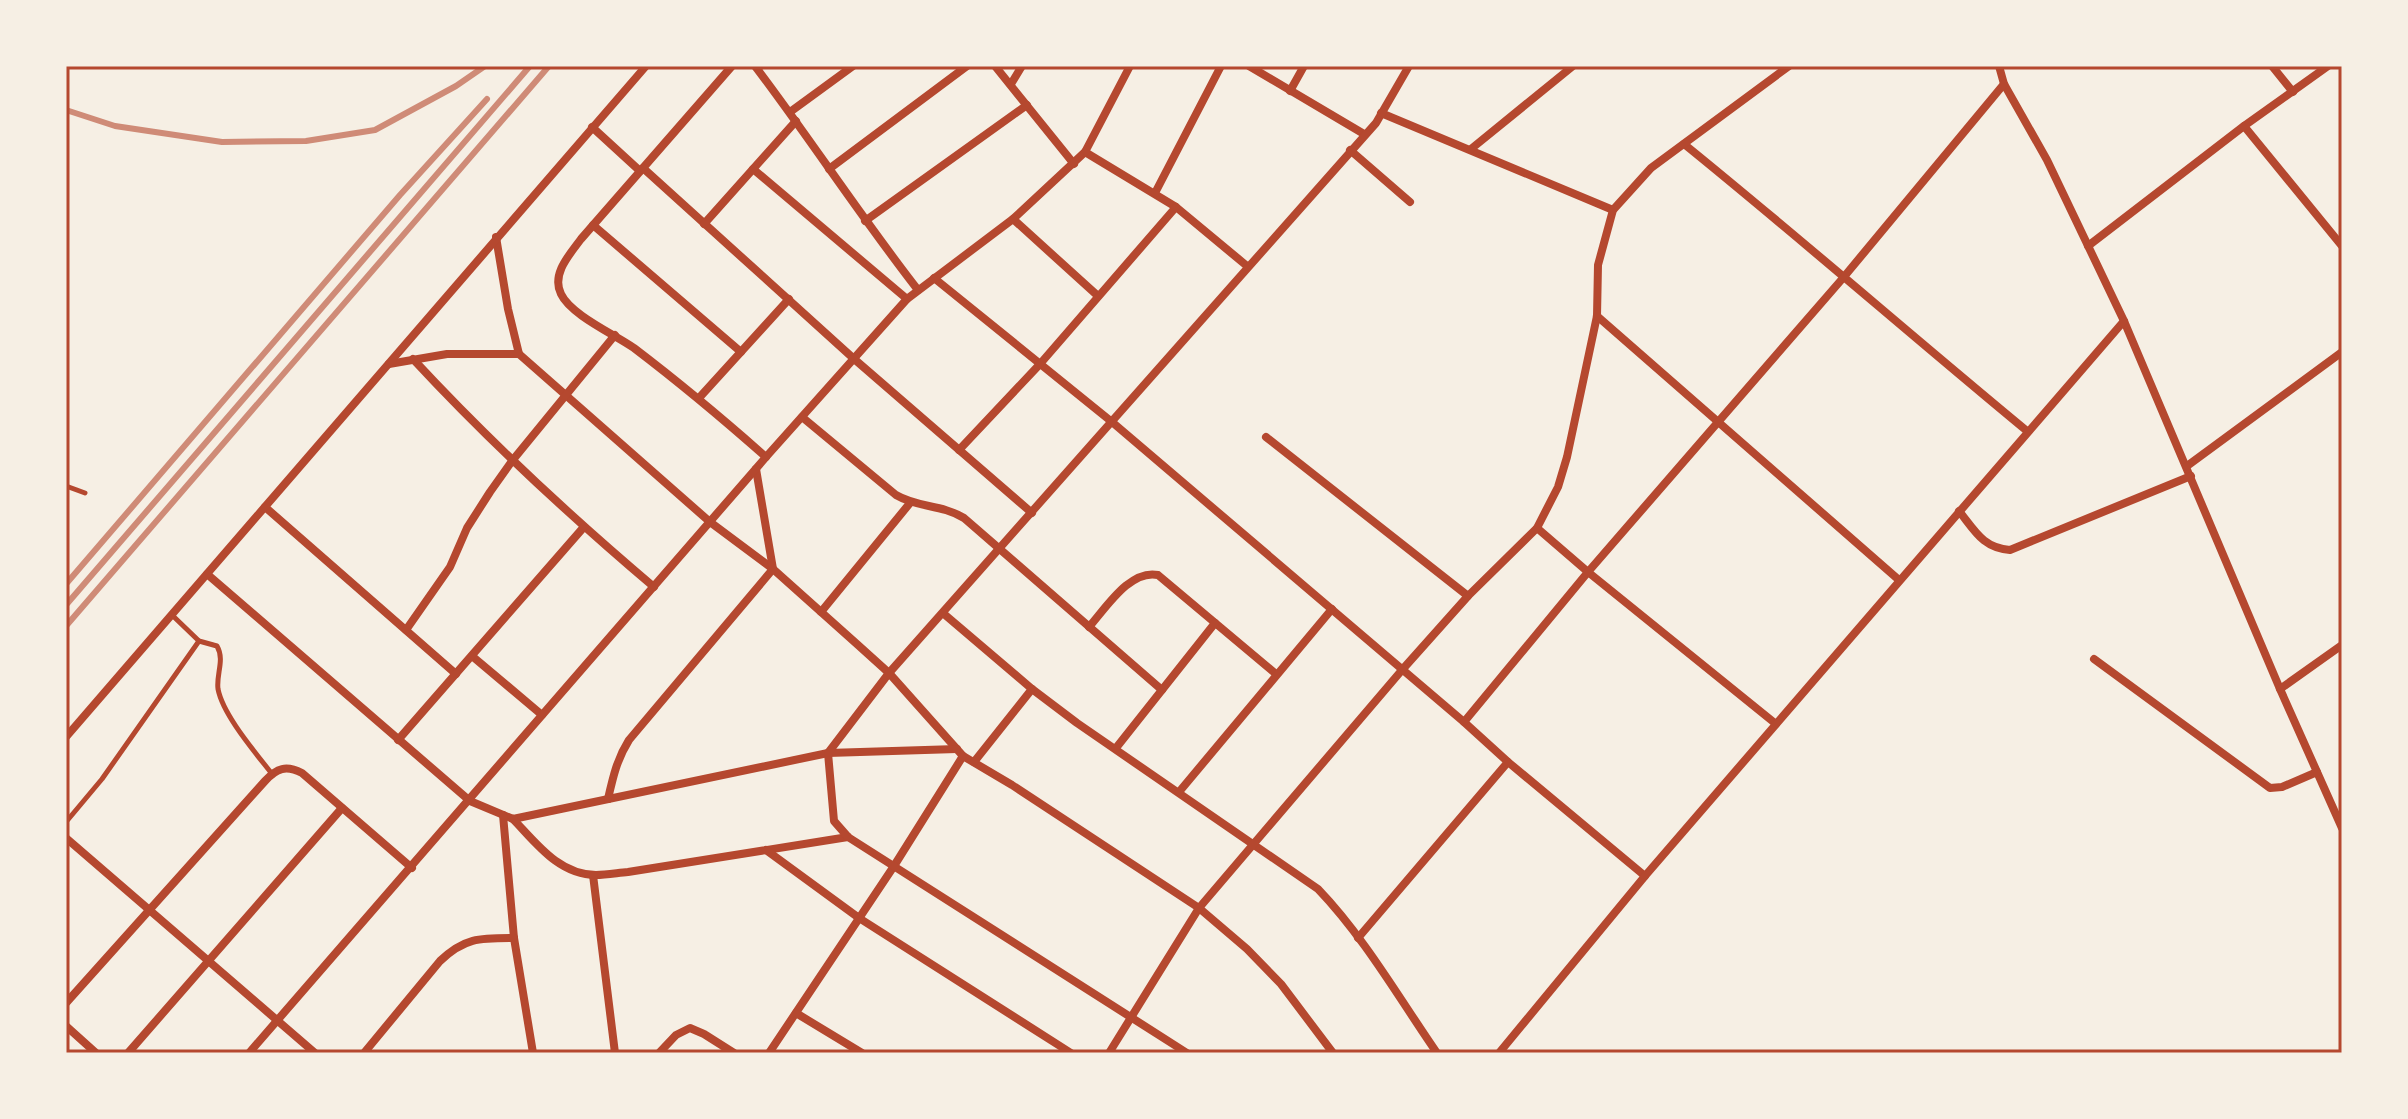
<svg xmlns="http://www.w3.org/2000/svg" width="2408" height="1119" viewBox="0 0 2408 1119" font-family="'Titillium Web',sans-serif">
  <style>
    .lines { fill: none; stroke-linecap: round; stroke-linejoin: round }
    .service { stroke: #b5482f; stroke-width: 5 }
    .minor { stroke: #b5482f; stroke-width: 8 }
    .rail { stroke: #cf8b77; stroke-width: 6 }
    .neatline { fill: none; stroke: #b5482f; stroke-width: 3 }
  </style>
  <rect width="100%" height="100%" fill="#f6efe4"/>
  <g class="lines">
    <g class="service">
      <path d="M 66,486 L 85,493"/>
      <path d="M 172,615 L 199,641 L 217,646 C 225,660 216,674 218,689 C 223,715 255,752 272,774"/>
      <path d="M 66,822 L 102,779 L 199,641"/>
    </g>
    <g class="minor">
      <path d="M 732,66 L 581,239 C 570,254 551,274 561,294 C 571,315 614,334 634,348 C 680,383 723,419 766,457"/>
      <path d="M 755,66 C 811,140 861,217 918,290"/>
      <path d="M 995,66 L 1074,164"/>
      <path d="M 1249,66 L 1364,134"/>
      <path d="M 1999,66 L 2004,84 L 2047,160 L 2124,321 L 2280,689 L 2342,828"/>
      <path d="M 2272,66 L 2293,92"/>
      <path d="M 1011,84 L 1022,66"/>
      <path d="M 1290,91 L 1304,66"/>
      <path d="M 790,112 L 853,66"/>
      <path d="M 1381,113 L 1613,210"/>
      <path d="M 2244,126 L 2342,246"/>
      <path d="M 592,127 L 640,171"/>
      <path d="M 1684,144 C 1800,238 1912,336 2027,431"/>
      <path d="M 1471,149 L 1573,66"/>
      <path d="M 1350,150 L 1410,202"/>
      <path d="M 1085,152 L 1176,207 L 1247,266"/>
      <path d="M 643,168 L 853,358 L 1032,513"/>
      <path d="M 753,169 L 907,299"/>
      <path d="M 829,169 L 967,66"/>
      <path d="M 1155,193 L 1221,66"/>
      <path d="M 1013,219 L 1098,296"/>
      <path d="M 865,221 L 1027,105"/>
      <path d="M 704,224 L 796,121"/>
      <path d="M 593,225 L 741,352"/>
      <path d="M 496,237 L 508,309 L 519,354 L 710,522 L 773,569 L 858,645 L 889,673 L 963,756 L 1012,785 L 1199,908 L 1247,949 L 1281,984 L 1333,1053"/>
      <path d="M 2088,246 L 2244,126 L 2328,66"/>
      <path d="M 934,278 L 1112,422 L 1464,722 L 1508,762 L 1645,876"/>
      <path d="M 1597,316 L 1899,580"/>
      <path d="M 413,359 C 489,441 569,515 654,587"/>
      <path d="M 389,364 L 447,354 L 519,354"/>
      <path d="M 699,398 L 789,299"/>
      <path d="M 802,417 L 896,495 C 918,508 941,504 964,518 L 1162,690"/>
      <path d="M 1266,437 L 1468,596"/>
      <path d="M 959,450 L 1040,364 L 1176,207"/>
      <path d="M 2187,466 L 2342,352"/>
      <path d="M 265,507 L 456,674"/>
      <path d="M 1959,511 C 1975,531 1983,548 2010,550 L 2191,476"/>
      <path d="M 1537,528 L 1588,572 L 1776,724"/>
      <path d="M 207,574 L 470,801 L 513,819 L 828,753 L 957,749"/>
      <path d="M 821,612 L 910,503"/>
      <path d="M 944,614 L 1032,689 L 1077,723 L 1318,889 C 1364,937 1399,998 1437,1053"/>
      <path d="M 1089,627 C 1106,608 1130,569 1158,575 L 1276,674"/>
      <path d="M 406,630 L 450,567 L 467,528 L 490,492 L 512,461 L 615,335"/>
      <path d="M 472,656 L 542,715"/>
      <path d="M 2094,659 L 2270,788 L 2282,787 L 2317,772"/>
      <path d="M 2280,689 L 2342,645"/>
      <path d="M 1464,722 L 1588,572 L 1843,278 L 2004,84"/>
      <path d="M 66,737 L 646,66"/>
      <path d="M 398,740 L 583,528"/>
      <path d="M 1116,748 L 1215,623"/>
      <path d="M 974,762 L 1032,689"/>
      <path d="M 1179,792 L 1332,609"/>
      <path d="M 608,799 C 613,777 617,759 629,740 L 773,569 L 756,469"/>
      <path d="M 503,815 L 514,938 L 533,1053"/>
      <path d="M 513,819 C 536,843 559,875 596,875 C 606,875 617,873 628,872 L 848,837"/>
      <path d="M 66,838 L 315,1053"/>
      <path d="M 766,850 L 859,918 L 1071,1053"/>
      <path d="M 593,875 L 615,1053"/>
      <path d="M 1358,938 L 1508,762"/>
      <path d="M 66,1003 L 265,781 C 277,768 286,765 302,773 L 412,868"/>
      <path d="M 796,1013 L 862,1053"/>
      <path d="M 66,1026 L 96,1053"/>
      <path d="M 128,1053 L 342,808"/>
      <path d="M 249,1053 L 766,457 L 907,299 L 1013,219 L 1085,152 L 1130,66"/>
      <path d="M 364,1053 L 440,961 C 465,937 481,938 514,938"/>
      <path d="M 659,1053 L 676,1035 L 690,1028 L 704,1034 L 734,1053"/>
      <path d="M 769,1053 L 894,866 L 963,756"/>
      <path d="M 1109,1053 L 1199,908 L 1402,670 L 1468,596 L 1537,528 L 1558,487 L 1567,457 L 1597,316 L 1598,265 L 1613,210 L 1651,168 L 1789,66"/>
      <path d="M 1187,1053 L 848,837 L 834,821 L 828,753 L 889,673 L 1376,123 L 1409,66"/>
      <path d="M 1499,1053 L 1645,876 L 2124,321"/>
    </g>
    <g class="rail">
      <path d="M 66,110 L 115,126 L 222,142 L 306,141 L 375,130 L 456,86 L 485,66"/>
      <path d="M 66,584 L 400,195 L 487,99"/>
      <path d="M 66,605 L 530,66"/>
      <path d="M 66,626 L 549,66"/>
    </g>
  </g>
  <rect width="2408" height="1119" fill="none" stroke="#f6efe4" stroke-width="136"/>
  <rect x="68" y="68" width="2272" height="983" class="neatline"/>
</svg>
